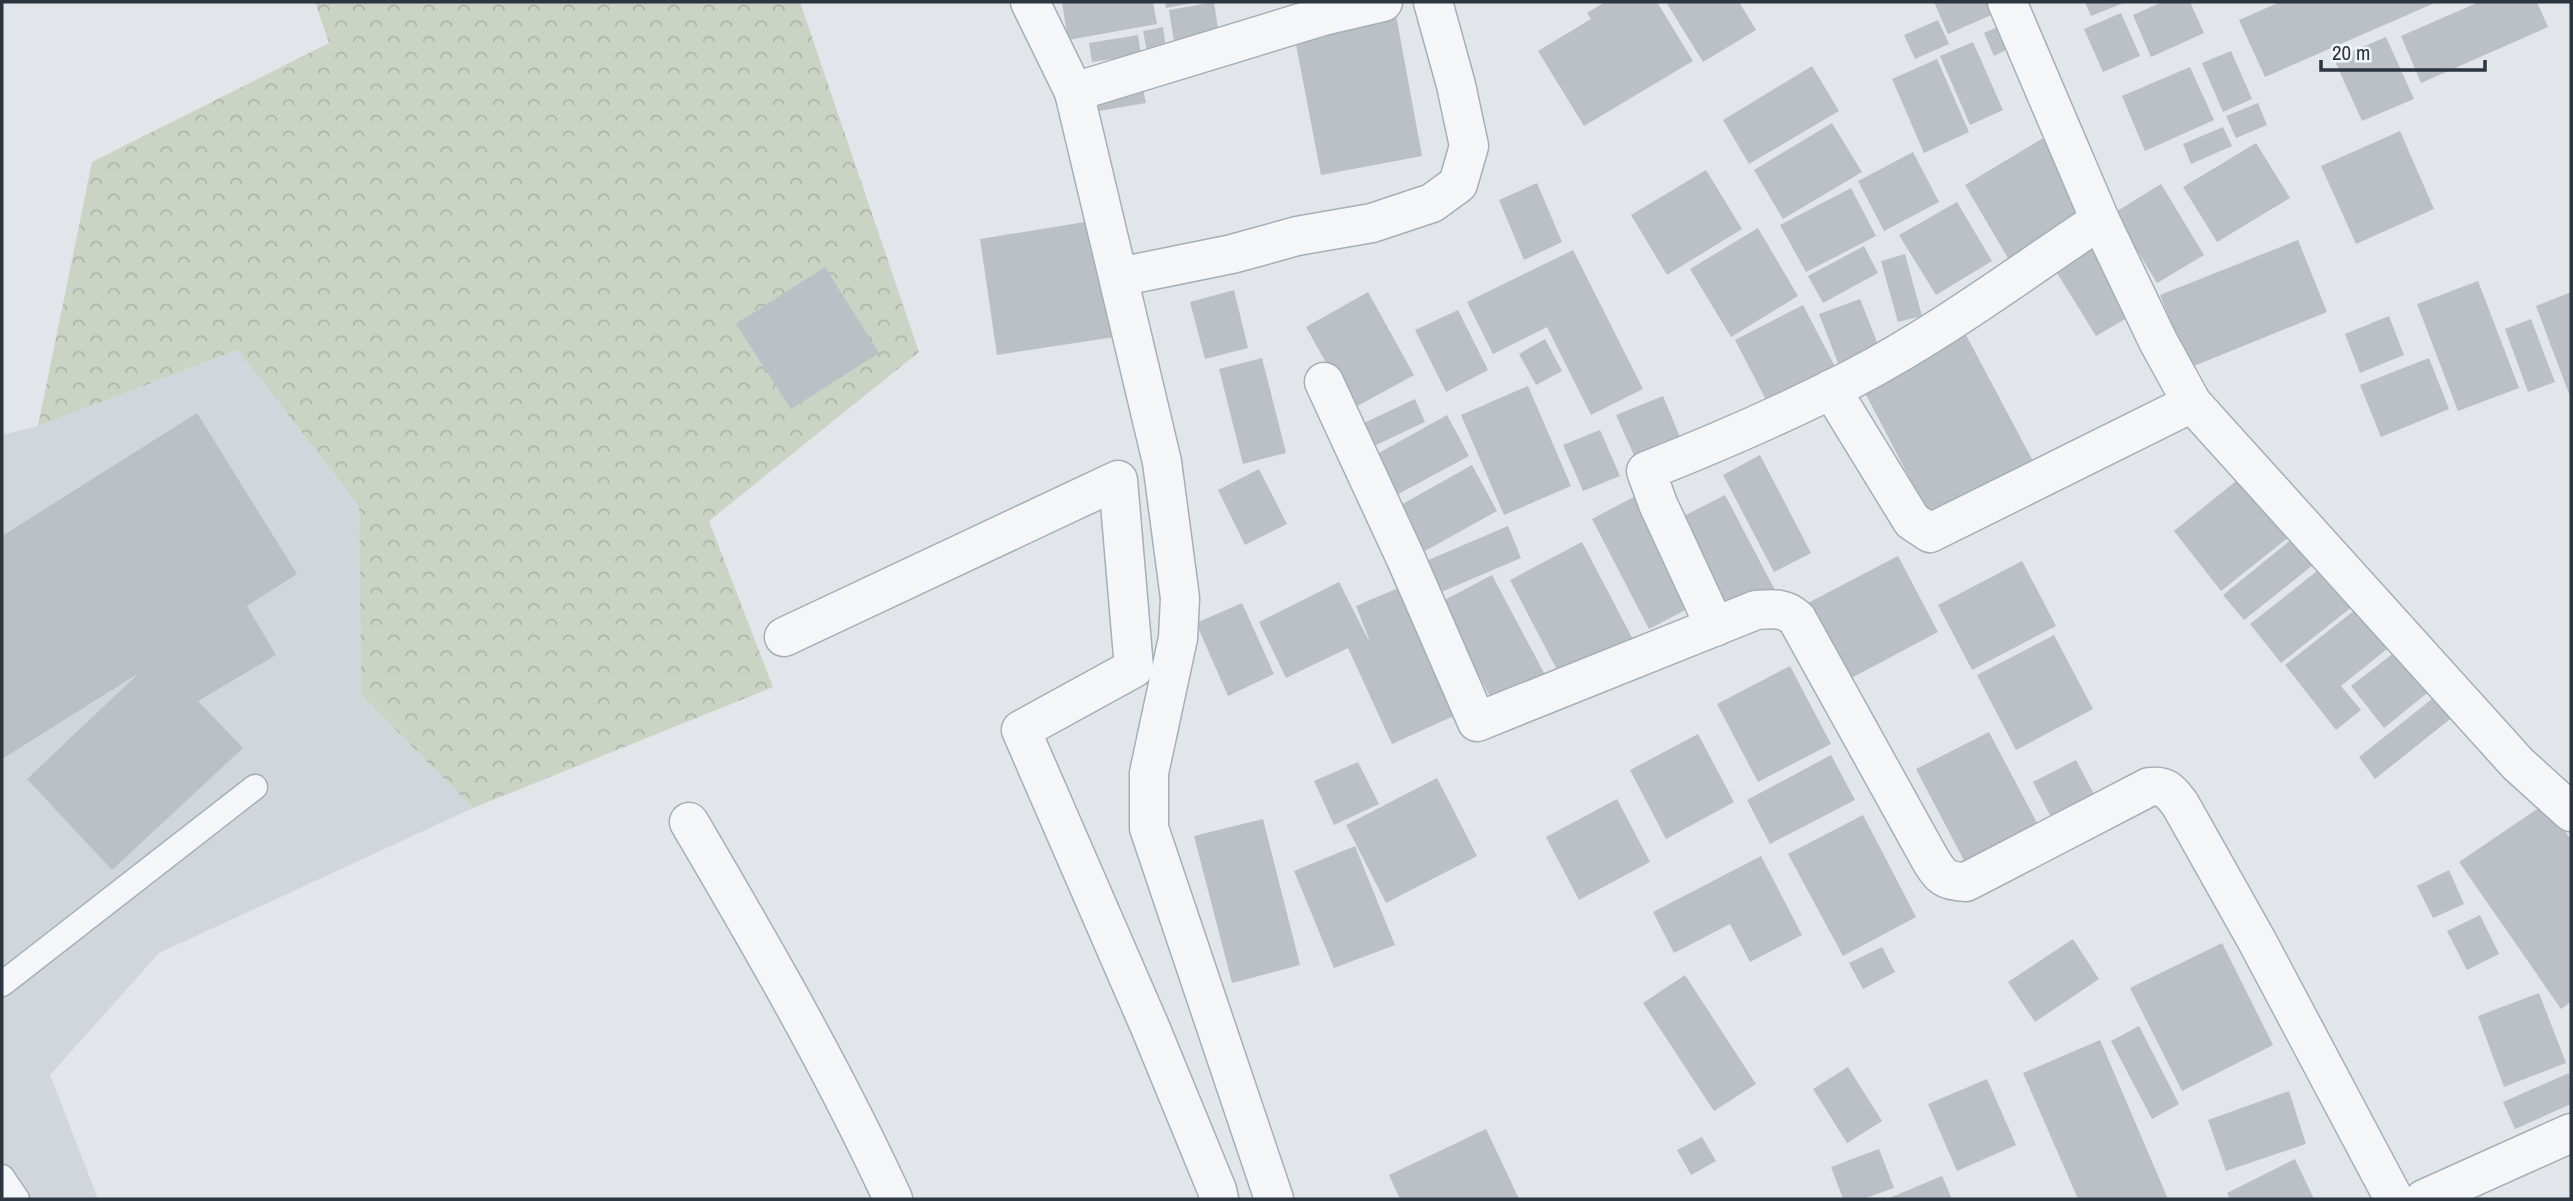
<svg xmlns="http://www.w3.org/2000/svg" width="2573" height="1201" viewBox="0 0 2573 1201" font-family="'Archivo Narrow',sans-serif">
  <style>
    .built { fill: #d0d6dc }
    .forest { fill: url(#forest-crowns) }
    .building { fill: #bac0c6 }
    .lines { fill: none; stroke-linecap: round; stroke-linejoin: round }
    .service-casing { stroke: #a7aeb4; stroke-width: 27 }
    .minor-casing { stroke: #a7aeb4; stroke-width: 41 }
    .tertiary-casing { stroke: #a7aeb4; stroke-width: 41 }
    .service { stroke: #f5f6f8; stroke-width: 24 }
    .minor { stroke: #f5f6f8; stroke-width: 38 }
    .tertiary { stroke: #f5f6f8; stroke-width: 38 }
  </style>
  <defs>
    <pattern id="forest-crowns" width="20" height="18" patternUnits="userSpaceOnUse" patternTransform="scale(1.75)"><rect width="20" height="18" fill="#cad3c4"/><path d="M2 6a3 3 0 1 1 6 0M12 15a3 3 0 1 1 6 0" fill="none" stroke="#aeb6aa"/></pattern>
  </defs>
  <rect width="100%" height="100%" fill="#e2e6ea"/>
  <path class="built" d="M 238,350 L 359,506 L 361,695 L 473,808 L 159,953 L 50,1075 L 98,1199 L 2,1199 L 2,435 L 38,426 Z"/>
  <path class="forest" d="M 315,2 L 800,2 L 919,352 L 709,521 L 773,687 L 473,808 L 361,695 L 359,506 L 238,350 L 38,426 L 92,162 L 329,43 Z"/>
  <g class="building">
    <path d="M 1062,2 L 1153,2 L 1157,24 L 1068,40 Z"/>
    <path d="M 1165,2 L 1193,2 L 1193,3 L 1166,8 Z"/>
    <path d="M 1214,2 L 1219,35 L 1174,42 L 1169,10 Z"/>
    <path d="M 1605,2 L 1657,2 L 1693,61 L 1584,126 L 1538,51 L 1591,19 L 1587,13 Z"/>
    <path d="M 1666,2 L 1739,2 L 1756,30 L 1703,62 Z"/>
    <path d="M 1934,2 L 2002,2 L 2005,9 L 1948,34 Z"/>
    <path d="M 2085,2 L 2126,2 L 2091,16 Z"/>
    <path d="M 2162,2 L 2190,2 L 2204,33 L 2151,57 L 2133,15 Z"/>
    <path d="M 2280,2 L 2437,2 L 2265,77 L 2239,20 Z"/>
    <path d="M 2479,2 L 2537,2 L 2548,27 L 2421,83 L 2401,36 Z"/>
    <path d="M 2121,13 L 2140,56 L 2103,72 L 2084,29 Z"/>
    <path d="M 1396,15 L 1422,156 L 1321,175 L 1294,34 Z"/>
    <path d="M 1938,20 L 1949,44 L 1915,59 L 1904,35 Z"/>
    <path d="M 2002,25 L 2012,47 L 1994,56 L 1984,33 Z"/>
    <path d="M 1163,27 L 1166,48 L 1147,51 L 1143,31 Z"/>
    <path d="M 1138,35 L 1141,55 L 1092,62 L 1089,43 Z"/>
    <path d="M 2386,37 L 2414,99 L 2362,121 L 2334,59 Z"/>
    <path d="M 1973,42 L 2003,110 L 1970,125 L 1940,56 Z"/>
    <path d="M 2231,51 L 2252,99 L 2223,112 L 2202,63 Z"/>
    <path d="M 1937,59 L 1969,132 L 1924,153 L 1892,79 Z"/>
    <path d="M 1812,66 L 1839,111 L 1749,164 L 1723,120 Z"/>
    <path d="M 2190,67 L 2214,120 L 2145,151 L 2122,96 Z"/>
    <path d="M 1141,79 L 1146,103 L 1099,111 L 1096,87 Z"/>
    <path d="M 2258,103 L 2267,125 L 2236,138 L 2226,116 Z"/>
    <path d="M 1832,123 L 1862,172 L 1783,219 L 1754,170 Z"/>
    <path d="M 2223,127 L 2232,146 L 2191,164 L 2183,144 Z"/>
    <path d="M 2400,131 L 2434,209 L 2356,244 L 2321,166 Z"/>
    <path d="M 2043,138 L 2091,217 L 2012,265 L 1965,185 Z"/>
    <path d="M 2256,143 L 2290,198 L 2217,242 L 2183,187 Z"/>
    <path d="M 1913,152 L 1939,202 L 1884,231 L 1858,181 Z"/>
    <path d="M 1706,170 L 1742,229 L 1667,275 L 1631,215 Z"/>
    <path d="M 1537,183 L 1562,242 L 1524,260 L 1499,200 Z"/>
    <path d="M 2161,184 L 2204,255 L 2157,283 L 2114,213 Z"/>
    <path d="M 1851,188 L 1876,236 L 1806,272 L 1780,225 Z"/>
    <path d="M 1957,202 L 1992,261 L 1936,295 L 1899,235 Z"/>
    <path d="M 1103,219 L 1121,336 L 997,355 L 980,239 Z"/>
    <path d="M 1758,228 L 1798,296 L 1731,337 L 1690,269 Z"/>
    <path d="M 2095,233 L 2141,310 L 2096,336 L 2049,260 Z"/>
    <path d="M 2298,240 L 2327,312 L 2189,368 L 2160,295 Z"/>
    <path d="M 1864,246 L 1878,273 L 1823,303 L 1808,276 Z"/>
    <path d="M 1573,250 L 1643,389 L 1591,415 L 1547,327 L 1493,354 L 1467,302 Z"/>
    <path d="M 1905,254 L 1922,316 L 1898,322 L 1881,261 Z"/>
    <path d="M 825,267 L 879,353 L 791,409 L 736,324 Z"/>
    <path d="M 2478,281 L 2519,388 L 2458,411 L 2417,304 Z"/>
    <path d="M 1234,290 L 1248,348 L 1205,359 L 1190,302 Z"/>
    <path d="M 1368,292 L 1414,375 L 1352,409 L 1306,327 Z"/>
    <path d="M 2571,292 L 2571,399 L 2536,306 Z"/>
    <path d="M 1860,299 L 1879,347 L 1838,363 L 1819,314 Z"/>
    <path d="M 1803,305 L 1841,378 L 1773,413 L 1735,340 Z"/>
    <path d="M 1458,310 L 1488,370 L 1446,392 L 1415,330 Z"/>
    <path d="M 2389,316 L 2404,355 L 2360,373 L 2345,334 Z"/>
    <path d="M 2531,319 L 2555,382 L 2528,392 L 2505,329 Z"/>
    <path d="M 1965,333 L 2034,463 L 1930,517 L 1862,387 Z"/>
    <path d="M 1545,339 L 1562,371 L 1536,385 L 1519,354 Z"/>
    <path d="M 1262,358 L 1286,453 L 1243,464 L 1219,369 Z"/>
    <path d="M 2429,358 L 2449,409 L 2381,437 L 2360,385 Z"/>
    <path d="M 1528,386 L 1571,486 L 1504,515 L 1461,415 Z"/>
    <path d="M 1663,396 L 1682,442 L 1637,462 L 1616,415 Z"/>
    <path d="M 1415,399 L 1425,422 L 1359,453 L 1349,430 Z"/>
    <path d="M 197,413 L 297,574 L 247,606 L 276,655 L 198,701 L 243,748 L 112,870 L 27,779 L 139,673 L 2,759 L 2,536 Z"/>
    <path d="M 1447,415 L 1469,456 L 1389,499 L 1368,459 Z"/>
    <path d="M 1600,430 L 1620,476 L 1583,491 L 1563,445 Z"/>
    <path d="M 1760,455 L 1811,553 L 1774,572 L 1723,475 Z"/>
    <path d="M 1472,465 L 1497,511 L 1425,551 L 1399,506 Z"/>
    <path d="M 1259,469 L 1287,524 L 1245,545 L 1218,490 Z"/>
    <path d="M 2241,477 L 2289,537 L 2221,591 L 2174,531 Z"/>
    <path d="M 1641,493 L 1699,603 L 1649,629 L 1592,519 Z"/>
    <path d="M 1725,495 L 1776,592 L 1720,622 L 1670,523 Z"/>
    <path d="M 1508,526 L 1521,558 L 1439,593 L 1426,561 Z"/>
    <path d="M 2292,539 L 2313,565 L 2244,620 L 2223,595 Z"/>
    <path d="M 1582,542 L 1637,647 L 1565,685 L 1510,580 Z"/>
    <path d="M 1898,556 L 1938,632 L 1842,683 L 1802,606 Z"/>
    <path d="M 2331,560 L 2362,599 L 2281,663 L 2250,624 Z"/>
    <path d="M 2022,561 L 2056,626 L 1972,670 L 1938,605 Z"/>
    <path d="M 1492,575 L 1550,684 L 1498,711 L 1439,603 Z"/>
    <path d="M 1339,582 L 1368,639 L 1369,639 L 1356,606 L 1412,582 L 1469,709 L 1392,744 L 1348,648 L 1286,678 L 1259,622 Z"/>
    <path d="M 2365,602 L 2397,641 L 2341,686 L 2361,710 L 2336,730 L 2285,665 Z"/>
    <path d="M 1242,603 L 1274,674 L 1228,696 L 1196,623 Z"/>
    <path d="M 2054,635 L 2093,709 L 2016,750 L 1977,675 Z"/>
    <path d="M 2404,645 L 2437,685 L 2384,728 L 2351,686 Z"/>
    <path d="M 1790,666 L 1831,744 L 1758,782 L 1717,704 Z"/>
    <path d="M 2437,695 L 2454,716 L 2375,779 L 2359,757 Z"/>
    <path d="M 1989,732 L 2042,832 L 1969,870 L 1916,769 Z"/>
    <path d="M 1698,734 L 1734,802 L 1666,839 L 1630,770 Z"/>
    <path d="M 1831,755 L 1855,800 L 1770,844 L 1747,800 Z"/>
    <path d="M 2076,760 L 2098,802 L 2055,825 L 2033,782 Z"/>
    <path d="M 1358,762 L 1379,804 L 1334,825 L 1314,781 Z"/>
    <path d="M 1437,778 L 1477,856 L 1386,903 L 1346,825 Z"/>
    <path d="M 1617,799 L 1650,862 L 1579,900 L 1546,837 Z"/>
    <path d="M 2546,803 L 2571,840 L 2571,1002 L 2561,1009 L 2459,862 Z"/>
    <path d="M 1863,815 L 1916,917 L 1843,956 L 1788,854 Z"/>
    <path d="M 1263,819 L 1300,965 L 1232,983 L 1194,836 Z"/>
    <path d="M 1355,846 L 1395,945 L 1334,968 L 1294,871 Z"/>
    <path d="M 1761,856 L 1802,935 L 1750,962 L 1730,924 L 1674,953 L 1653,912 Z"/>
    <path d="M 2449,870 L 2464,904 L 2433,918 L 2417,886 Z"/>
    <path d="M 2480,915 L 2499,954 L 2467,970 L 2447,931 Z"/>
    <path d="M 2073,939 L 2099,979 L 2035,1022 L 2008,982 Z"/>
    <path d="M 2222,943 L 2273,1045 L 2182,1091 L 2130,988 Z"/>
    <path d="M 1882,947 L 1895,972 L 1863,989 L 1849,963 Z"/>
    <path d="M 1685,975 L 1756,1084 L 1714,1111 L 1643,1003 Z"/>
    <path d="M 2539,993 L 2566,1063 L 2504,1087 L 2478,1016 Z"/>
    <path d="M 2139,1026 L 2179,1104 L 2152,1119 L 2111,1041 Z"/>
    <path d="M 2100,1040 L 2168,1199 L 2078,1199 L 2023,1073 Z"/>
    <path d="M 1848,1067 L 1882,1121 L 1847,1143 L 1813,1089 Z"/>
    <path d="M 2569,1073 L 2571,1104 L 2515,1129 L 2503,1102 Z"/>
    <path d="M 1987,1079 L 2016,1145 L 1957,1171 L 1928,1104 Z"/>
    <path d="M 2289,1091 L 2306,1144 L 2226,1171 L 2208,1120 Z"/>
    <path d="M 1486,1129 L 1519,1199 L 1400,1199 L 1389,1175 Z"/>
    <path d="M 1702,1137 L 1716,1161 L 1691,1175 L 1677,1150 Z"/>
    <path d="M 1879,1149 L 1894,1188 L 1863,1199 L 1843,1199 L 1831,1167 Z"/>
    <path d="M 2295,1159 L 2314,1199 L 2230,1199 L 2227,1193 Z"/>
    <path d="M 1942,1176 L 1952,1199 L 1887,1199 Z"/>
  </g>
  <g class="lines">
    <defs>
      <g id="service">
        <path d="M 2,984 L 255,787"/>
        <path d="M 2,1177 L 17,1199"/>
      </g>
      <g id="minor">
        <path d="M 1030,2 L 1074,92 L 1162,462 L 1180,598 L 1178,638 L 1149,773 L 1149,828 L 1274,1199"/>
        <path d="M 2007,2 L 2100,220 L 2158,341 L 2192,403 L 2518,764 L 2571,812"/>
        <path d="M 1074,92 L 1323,16 L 1383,2"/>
        <path d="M 1119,277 L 1232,254 L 1297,236 L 1372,223 L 1432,203 L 1458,184 L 1469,146 L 1456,85 L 1433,2"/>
        <path d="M 1324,382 L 1406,559 L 1477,722 L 1756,610 C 1772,609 1785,607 1797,619 L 1930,859 C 1941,877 1944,881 1966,882 L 2149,787 C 2166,785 2170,791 2180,804 L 2257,941 L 2394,1199"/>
        <path d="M 1831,389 L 1912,521 L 1930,533 L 2192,403"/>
        <path d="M 1715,627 L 1658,504 L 1646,471 C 1717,443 1786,413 1854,378 C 1940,333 2019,274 2100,220"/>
        <path d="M 784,637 L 1118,480 L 1134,668 L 1021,730 L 1150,1027 L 1217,1190 L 1219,1199"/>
        <path d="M 689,822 C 762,946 833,1069 893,1199"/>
      </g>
      <path id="tertiary" d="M 2424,1199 L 2571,1133"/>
    </defs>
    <use href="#service" class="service-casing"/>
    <use href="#minor" class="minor-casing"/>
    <use href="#tertiary" class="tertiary-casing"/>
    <use href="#service" class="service"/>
    <use href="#minor" class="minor"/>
    <use href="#tertiary" class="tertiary"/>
  </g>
  <rect width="2573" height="1201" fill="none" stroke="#2b3641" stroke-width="7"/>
  <path d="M2321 60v10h164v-10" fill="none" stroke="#2b3641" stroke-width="3.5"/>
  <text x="2332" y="60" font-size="21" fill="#2b3641" stroke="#f2f5f7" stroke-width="5" paint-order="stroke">20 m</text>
</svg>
